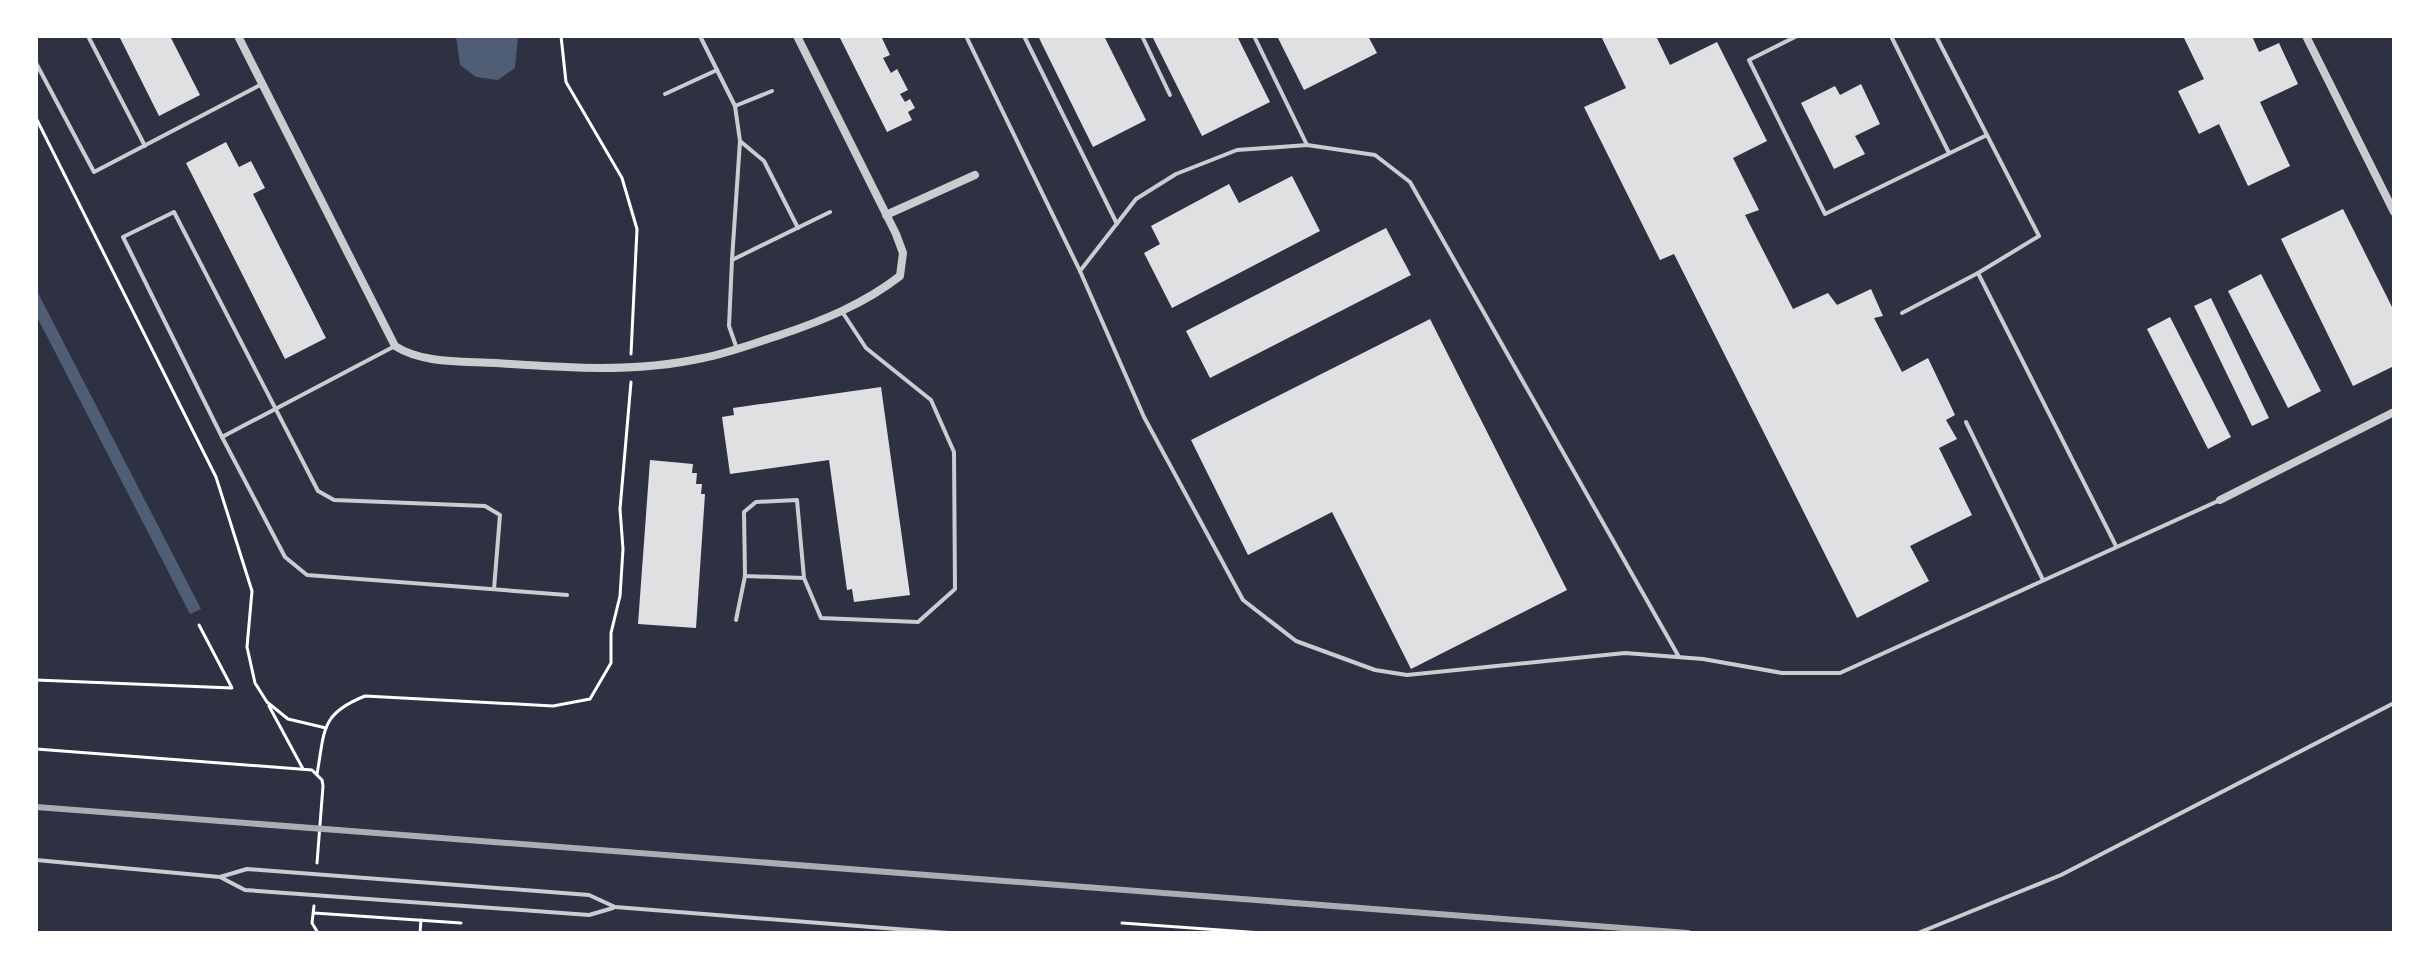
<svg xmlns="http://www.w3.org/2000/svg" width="2430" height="969" viewBox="0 0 2430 969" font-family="'Titillium Web',sans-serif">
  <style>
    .water { fill: #4f5d75 }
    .building { fill: #e0e0e3 }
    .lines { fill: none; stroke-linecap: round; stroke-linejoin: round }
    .path { stroke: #fff; stroke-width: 3 }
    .service { stroke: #caccd0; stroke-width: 4 }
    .minor { stroke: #caccd0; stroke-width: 8 }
    .rail { stroke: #abadb3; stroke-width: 6 }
  </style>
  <rect width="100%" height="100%" fill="#2d3142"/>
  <g class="water">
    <path d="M 456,36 L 518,36 L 515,68 L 498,80 L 476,77 L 460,65 Z"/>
    <path d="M 36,289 L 201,609 L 190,614 L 36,315 Z"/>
  </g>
  <g class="building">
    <path d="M 119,36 L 170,36 L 200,95 L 159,116 Z"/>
    <path d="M 839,36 L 881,36 L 890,55 L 883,58 L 891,73 L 897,69 L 908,90 L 900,94 L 905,102 L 910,99 L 915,108 L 908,112 L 912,120 L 887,132 Z"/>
    <path d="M 1038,36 L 1104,36 L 1146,120 L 1093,147 Z"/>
    <path d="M 1152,36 L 1237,36 L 1270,102 L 1202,136 Z"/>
    <path d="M 1277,36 L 1368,36 L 1377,53 L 1304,90 Z"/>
    <path d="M 1601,36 L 1656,36 L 1670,65 L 1717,42 L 1767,141 L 1733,158 L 1759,210 L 1745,215 L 1793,309 L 1828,293 L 1837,305 L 1871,289 L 1883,316 L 1874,318 L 1902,372 L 1928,358 L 1955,415 L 1946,420 L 1957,439 L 1939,448 L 1972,515 L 1910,546 L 1929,581 L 1857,618 L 1674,254 L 1660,260 L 1584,107 L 1626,88 Z"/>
    <path d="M 2187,36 L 2252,36 L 2259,52 L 2279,43 L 2298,84 L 2260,102 L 2290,166 L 2248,186 L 2219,124 L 2199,134 L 2178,91 L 2204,79 L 2184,38 Z"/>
    <path d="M 1861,84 L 1880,124 L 1855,136 L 1865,154 L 1834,169 L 1801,103 L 1835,86 L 1840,95 Z"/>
    <path d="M 226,142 L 239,167 L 251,161 L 265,188 L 253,194 L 326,338 L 285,359 L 186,163 Z"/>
    <path d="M 1292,176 L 1320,231 L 1172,308 L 1144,253 L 1160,244 L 1151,226 L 1229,184 L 1239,203 Z"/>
    <path d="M 2343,209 L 2394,311 L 2394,366 L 2353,386 L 2281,239 Z"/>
    <path d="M 1386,228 L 1411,275 L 1210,378 L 1186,331 Z"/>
    <path d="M 2261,274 L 2321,391 L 2288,408 L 2228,291 Z"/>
    <path d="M 2211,298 L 2269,418 L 2252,426 L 2194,306 Z"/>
    <path d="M 2170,317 L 2231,437 L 2208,449 L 2147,329 Z"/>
    <path d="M 1430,319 L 1567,590 L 1411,669 L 1332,512 L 1248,555 L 1191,440 Z"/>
    <path d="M 881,387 L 910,595 L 854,602 L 852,589 L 847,590 L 829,460 L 730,474 L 722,417 L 734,415 L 733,408 Z"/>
    <path d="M 650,460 L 693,464 L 692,473 L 697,473 L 696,484 L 702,484 L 701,494 L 705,494 L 696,628 L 638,624 Z"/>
  </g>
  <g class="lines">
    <g class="path">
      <path d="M 561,36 L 566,82 L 622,178 L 637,229 L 631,354"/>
      <path d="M 36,118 L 216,477 L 252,591 L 247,647 L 255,683 L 267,702 L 288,719 L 326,728"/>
      <path d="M 36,680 L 232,688 L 199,625"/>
      <path d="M 269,706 L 303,769"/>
      <path d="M 36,749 L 312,770 L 322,780 L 323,786 L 317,863"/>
      <path d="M 317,774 C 325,730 320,714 365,696 L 553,706 L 590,699 L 611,663 L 611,633 L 620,596 L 623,549 L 620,509 L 631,382"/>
      <path d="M 314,906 L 312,923 L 318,933"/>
      <path d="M 314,913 L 461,923"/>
      <path d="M 1122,923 L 1262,933"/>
      <path d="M 420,933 L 421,920"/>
    </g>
    <g class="service">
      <path d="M 88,36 L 145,146"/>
      <path d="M 700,36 L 735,106 L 740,141"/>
      <path d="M 966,36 L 1080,271 L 1144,417 L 1243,600 L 1296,641 L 1375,670 L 1407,675 L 1625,653 L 1703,659 L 1782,673 L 1840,673 L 2218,501"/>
      <path d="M 1024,36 L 1117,224"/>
      <path d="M 1142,36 L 1170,95"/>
      <path d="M 1254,36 L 1307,145"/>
      <path d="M 1797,36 L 1749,60 L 1825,214 L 1987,135"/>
      <path d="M 1891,36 L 1949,153"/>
      <path d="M 1936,36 L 2039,236 L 1978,273 L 2116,546"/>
      <path d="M 36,63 L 94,172 L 262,84"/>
      <path d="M 665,94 L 717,70"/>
      <path d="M 735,106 L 772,91"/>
      <path d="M 732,260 L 740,141 L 764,161 L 798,228"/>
      <path d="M 1080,271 L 1136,199 L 1176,174 L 1237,150 L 1307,145 L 1375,155 L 1410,182 L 1679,657"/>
      <path d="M 1902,313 L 1978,273"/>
      <path d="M 393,347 L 222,437 L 123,237 L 174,212 L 318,491 L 334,500 L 485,506 L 500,515 L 494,589"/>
      <path d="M 737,349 L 729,326 L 732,260 L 830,212"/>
      <path d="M 1966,422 L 2043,580"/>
      <path d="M 222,437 L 285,557 L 307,575 L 567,595"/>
      <path d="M 804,578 L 745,576 L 744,512 L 756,502 L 797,500 L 804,578 L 821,618 L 918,622 L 955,589 L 954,452 L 931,400 L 866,348 L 843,313"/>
      <path d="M 736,620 L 745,576"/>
      <path d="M 36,860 L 220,877 L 245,890 L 589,915 L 613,908"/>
      <path d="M 220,877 L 247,869 L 589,895 L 615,907 L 948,933"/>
      <path d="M 1918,933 L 2061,875 L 2394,703"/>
    </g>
    <g class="minor">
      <path d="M 238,36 L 395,346 C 423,364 463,361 496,363 C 565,368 635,373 703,358 C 729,353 755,343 780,335 C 822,321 864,304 900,276 L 903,253 L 896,234 L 797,36"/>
      <path d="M 2306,36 L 2394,212"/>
      <path d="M 886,215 L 975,175"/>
      <path d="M 2220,500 L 2394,412"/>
    </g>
    <path class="rail" d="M 36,807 L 1688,933"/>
  </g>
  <rect width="2430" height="969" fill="none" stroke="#ffffff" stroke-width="76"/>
</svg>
